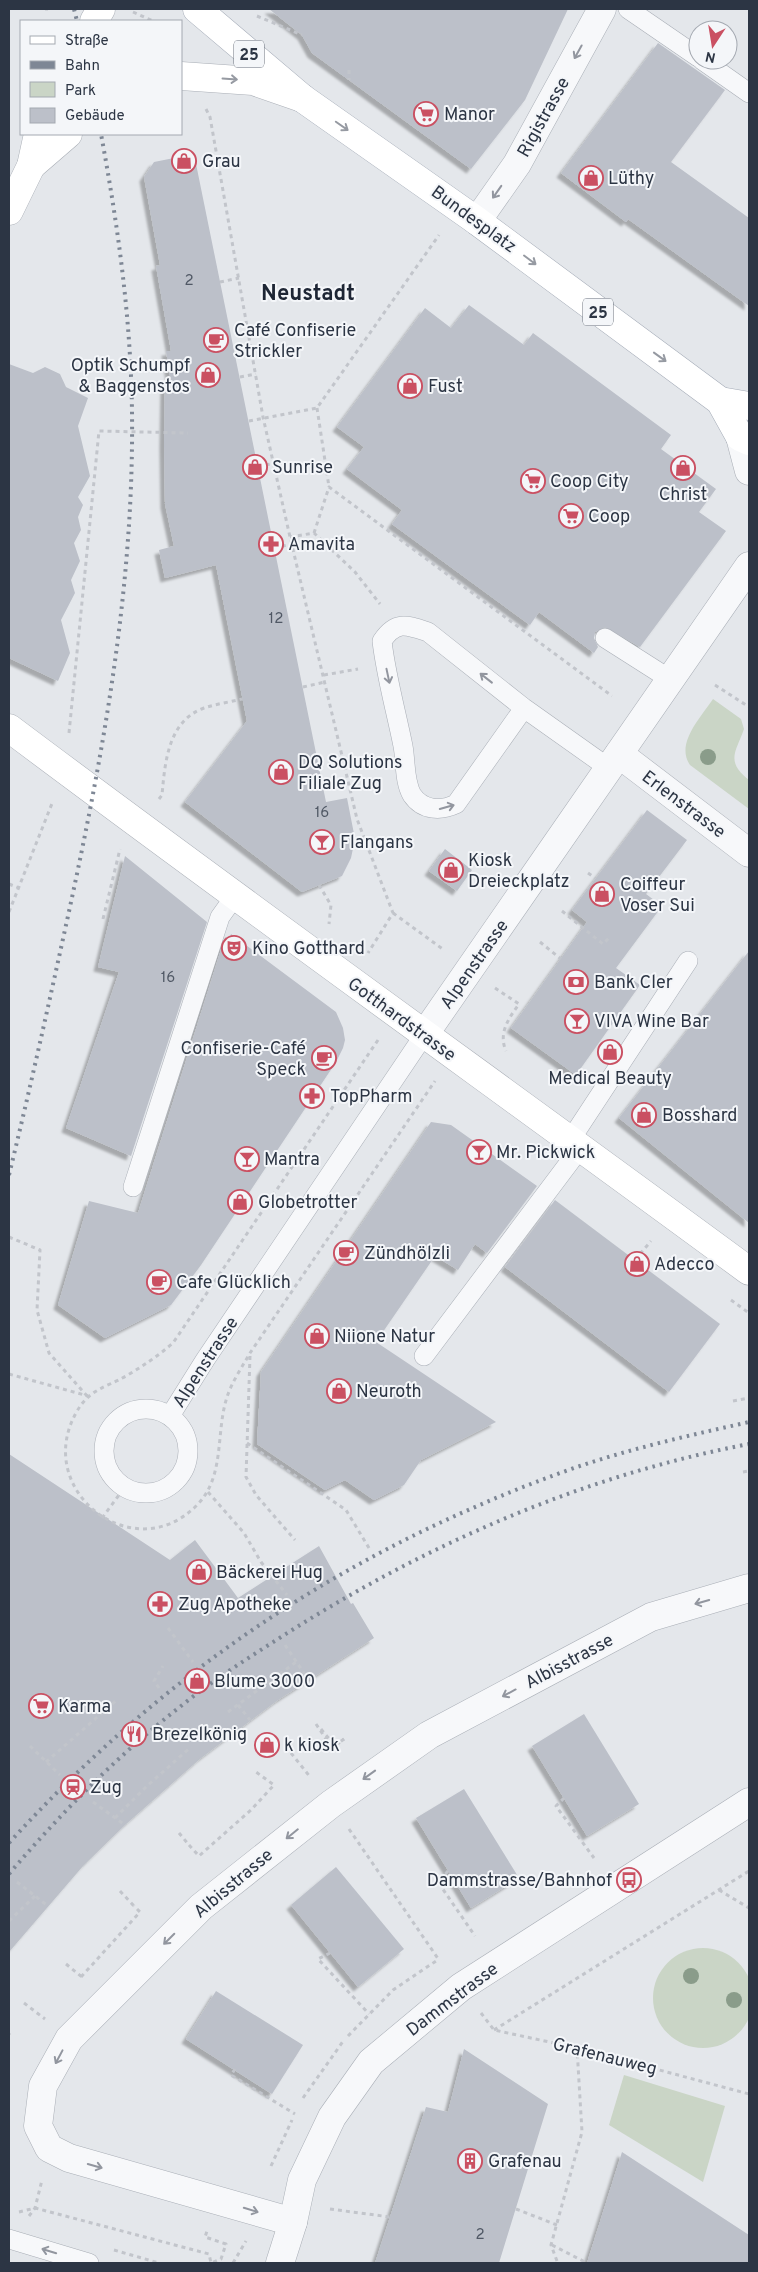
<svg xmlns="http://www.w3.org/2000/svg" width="758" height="2272" viewBox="0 0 758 2272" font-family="Overpass,sans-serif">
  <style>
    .green { fill: #cad5c6 }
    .building { fill: #bcc0c9; filter: url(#shadow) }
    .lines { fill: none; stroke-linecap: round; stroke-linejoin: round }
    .lane-casing { stroke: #a9aeb6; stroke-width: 20 }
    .street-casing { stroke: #a9aeb6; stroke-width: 29 }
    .secondary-casing { stroke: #a9aeb6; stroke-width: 29 }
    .primary-casing { stroke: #a4abb7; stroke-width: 29 }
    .path { stroke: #c2c5cb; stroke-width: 3; stroke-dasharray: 4 4; stroke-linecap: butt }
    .lane { stroke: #f7f8fa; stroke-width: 19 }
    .street { stroke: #f7f8fa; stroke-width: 28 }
    .secondary { stroke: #fff; stroke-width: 28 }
    .primary { stroke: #fff; stroke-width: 28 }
    .rail { stroke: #7e8795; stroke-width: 4; stroke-dasharray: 2.5 5; stroke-linecap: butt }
    .path-bridge { stroke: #c2c5cb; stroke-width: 3; stroke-dasharray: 4 4; stroke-linecap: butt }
    .tree { fill: #8a9c8a }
    .oneway { stroke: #92969f }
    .oneway2 { stroke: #969aa2 }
    .labels { text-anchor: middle; stroke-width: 4; stroke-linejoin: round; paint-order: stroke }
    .number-label { font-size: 15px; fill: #505865 }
    .shield { fill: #f4f6f9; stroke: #686f7a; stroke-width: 1 }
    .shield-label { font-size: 16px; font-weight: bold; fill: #2c3544 }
    .poi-label { font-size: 18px; fill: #2c3544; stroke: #f4f6f9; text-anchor: start }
    .street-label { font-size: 18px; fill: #2c3544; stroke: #f4f6f9 }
    .district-label { font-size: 22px; font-weight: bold; fill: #1e2635; stroke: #f4f6f9 }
  </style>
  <defs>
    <filter id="shadow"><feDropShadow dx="-4.5" dy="4.5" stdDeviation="1" flood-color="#0004"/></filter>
  </defs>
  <rect width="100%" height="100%" fill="#e4e7eb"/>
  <g class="green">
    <path d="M 713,699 L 741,719 L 744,729 C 736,752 725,761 749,780 L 749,809 L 690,765 C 675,744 701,717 713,699 Z"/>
    <circle cx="703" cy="1998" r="50"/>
    <path d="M 624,2075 L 725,2106 L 703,2182 L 609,2125 Z"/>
  </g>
  <g class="building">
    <path d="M 269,9 L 568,9 L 525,100 L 471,169 L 312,53 L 302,35 Z"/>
    <path d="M 658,43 L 725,90 L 671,162 L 749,218 L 749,306 L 628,219 L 626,222 L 561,173 Z"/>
    <path d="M 194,154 L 326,802 L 347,798 L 355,839 L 351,858 L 342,876 L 302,892 L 185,802 L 247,721 L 216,565 L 165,578 L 159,550 L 174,546 L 165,504 L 164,444 L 165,382 L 171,382 L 166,351 L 171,351 L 156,266 L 160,265 L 144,177 L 154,162 Z"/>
    <path d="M 469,305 L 524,345 L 533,333 L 671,435 L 661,449 L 716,489 L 699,512 L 726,531 L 640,647 L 605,627 L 595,632 L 594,638 L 598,647 L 594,653 L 539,612 L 530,625 L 392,524 L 402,510 L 347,469 L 364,447 L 337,427 L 425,308 L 451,328 Z"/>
    <path d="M 9,364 L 33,373 L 45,367 L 60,374 L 66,387 L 88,398 L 78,426 L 90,476 L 78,497 L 83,505 L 78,517 L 81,530 L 74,543 L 80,561 L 71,580 L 75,593 L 61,620 L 70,653 L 58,681 L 9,658 Z"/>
    <path d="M 647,810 L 687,840 L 646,894 L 662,906 L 616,968 L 640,985 L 576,1075 L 511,1028 L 587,922 L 572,910 Z"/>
    <path d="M 445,849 L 472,870 L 457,891 L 429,871 Z"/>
    <path d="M 125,856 L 207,922 L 131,1156 L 66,1128 L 119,972 L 98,967 Z"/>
    <path d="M 231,934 L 336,1012 L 343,1028 L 345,1040 L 343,1048 L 336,1062 L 201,1265 L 171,1305 L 105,1338 L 58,1305 L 89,1201 L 138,1213 L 225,937 L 229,940 Z"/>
    <path d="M 749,951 L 749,1223 L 619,1118 Z"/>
    <path d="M 431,1122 L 451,1125 L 537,1186 L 487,1253 L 475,1244 L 458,1270 L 435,1256 L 376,1342 L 496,1422 L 421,1460 L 404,1485 L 374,1500 L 345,1480 L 325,1490 L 257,1444 L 261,1372 Z"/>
    <path d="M 555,1200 L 720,1324 L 669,1392 L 505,1267 Z"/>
    <path d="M 9,1454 L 170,1560 L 195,1540 L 238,1598 L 319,1546 L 351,1604 L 353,1603 L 374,1638 L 278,1700 L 201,1758 L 125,1825 L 83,1866 L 9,1952 Z"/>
    <path d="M 584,1714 L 639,1804 L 587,1836 L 532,1746 Z"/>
    <path d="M 464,1789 L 519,1878 L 471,1908 L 416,1818 Z"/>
    <path d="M 336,1867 L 404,1949 L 358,1987 L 291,1905 Z"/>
    <path d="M 216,1991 L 303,2045 L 272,2094 L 186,2039 Z"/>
    <path d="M 464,2049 L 548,2104 L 499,2263 L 375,2263 L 426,2107 L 448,2112 Z"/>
    <path d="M 622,2152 L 749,2235 L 749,2263 L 587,2263 Z"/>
  </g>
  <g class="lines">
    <defs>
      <g id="lane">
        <path d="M 628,9 L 698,57"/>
        <path d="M 702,60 L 749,93"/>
        <path d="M 605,638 L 671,680"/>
        <path d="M 524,708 L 456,804 C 441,811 423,811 412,795 C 404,781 406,762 403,746 C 396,711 386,676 382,641 C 396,620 407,625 428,632 L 524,708 L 610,769"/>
        <path d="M 571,1139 L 688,961"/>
        <path d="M 133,1187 L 220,917 L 235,896"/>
        <path d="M 424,1356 L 581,1147"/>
        <circle cx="146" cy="1451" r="42"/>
        <path d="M 170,1416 L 205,1360 L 424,1035"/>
        <path d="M 9,2239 L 89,2263"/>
      </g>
      <g id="street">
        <path d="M 477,221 L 517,164 L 602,9"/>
        <path d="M 740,437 L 749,471"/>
        <path d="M 619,754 L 749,853"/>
        <path d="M 424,1035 L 749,566"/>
        <path d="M 293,2222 L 69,2158 L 49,2148 L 38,2126 L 43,2086 L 69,2039 L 201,1907 L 331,1804 L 429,1735 L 651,1617 L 749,1588"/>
        <path d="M 280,2263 L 293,2222 L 302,2180 L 332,2117 L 371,2062 L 461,1987 L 749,1802"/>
      </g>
      <g id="secondary">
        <path d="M 94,21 L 101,9"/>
        <path d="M 181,76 L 253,81 L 302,98"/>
        <path d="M 31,166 L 68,134"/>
        <path d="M 9,211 L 31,166 L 38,134"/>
        <path d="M 9,728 C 254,912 503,1090 749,1271"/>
      </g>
      <g id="primary">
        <path d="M 197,9 L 302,98 L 477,221 L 720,401 L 740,437 L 749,441"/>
        <path d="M 720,401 L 749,406"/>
      </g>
    </defs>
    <use href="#lane" class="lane-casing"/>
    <use href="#street" class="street-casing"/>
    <use href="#secondary" class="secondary-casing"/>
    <use href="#primary" class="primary-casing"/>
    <g class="path">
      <path d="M 45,9 L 48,9"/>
      <path d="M 133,12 L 153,21"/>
      <path d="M 257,16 L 302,35"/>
      <path d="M 349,70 L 349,80"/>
      <path d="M 206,109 L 210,117 L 263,417 L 290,537 L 357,819 L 393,913 L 368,953"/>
      <path d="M 220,282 L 239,278"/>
      <path d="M 234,349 L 250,345"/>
      <path d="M 240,377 L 256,374"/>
      <path d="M 317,408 L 329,487"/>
      <path d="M 249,421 L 317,408 L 439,235"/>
      <path d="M 258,467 L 274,463"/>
      <path d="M 314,533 L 329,487 L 612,696"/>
      <path d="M 290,537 L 314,533 L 355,572 L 380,604"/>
      <path d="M 274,548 L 292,544"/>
      <path d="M 324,675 L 358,669"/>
      <path d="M 715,685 L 749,707"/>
      <path d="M 303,687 L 325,682"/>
      <path d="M 69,733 L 99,431 L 188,433"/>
      <path d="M 159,799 L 162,795 C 165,762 168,721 204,708 C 216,704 230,702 242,699"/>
      <path d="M 588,873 L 595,878"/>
      <path d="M 9,884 L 19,888"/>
      <path d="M 319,885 L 331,905 L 329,924"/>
      <path d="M 562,911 L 603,944 L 609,938"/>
      <path d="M 9,912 L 53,801"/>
      <path d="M 393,913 L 444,950"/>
      <path d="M 103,919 L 120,849"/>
      <path d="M 540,942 L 561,959"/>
      <path d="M 495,988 L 519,1004 C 509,1018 498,1033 506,1051"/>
      <path d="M 378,1040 L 173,1343 C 158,1356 143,1366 126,1376 C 105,1388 89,1389 76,1413 C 33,1490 132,1568 195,1507 C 226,1478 215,1434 227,1397 C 232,1382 242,1367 250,1353 L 435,1081"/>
      <path d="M 9,1237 L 40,1250 L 37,1310 L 49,1353 L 88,1397"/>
      <path d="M 635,1260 L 651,1241"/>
      <path d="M 731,1300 L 749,1313"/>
      <path d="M 250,1356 L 246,1477 L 256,1495 L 295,1540"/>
      <path d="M 9,1374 L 88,1396"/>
      <path d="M 733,1401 L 749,1398"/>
      <path d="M 247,1443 L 346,1510 L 369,1548"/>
      <path d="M 743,1472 L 749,1471"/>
      <path d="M 208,1492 L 244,1533 L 261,1562 L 287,1595"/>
      <path d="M 102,1518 L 125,1487"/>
      <path d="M 168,1628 L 193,1662"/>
      <path d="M 285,1645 L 308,1679"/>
      <path d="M 159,1688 L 154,1681 L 163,1666"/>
      <path d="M 238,1705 L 250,1720"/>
      <path d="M 228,1712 L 296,1662"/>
      <path d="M 321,1729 L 335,1746 L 344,1739"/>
      <path d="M 30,1746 L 60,1775"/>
      <path d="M 291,1753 L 311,1778"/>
      <path d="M 46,1762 L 118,1699"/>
      <path d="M 564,1798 L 556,1806 L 594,1858"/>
      <path d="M 93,1802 L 125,1825"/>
      <path d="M 115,1818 L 147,1786 L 191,1747"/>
      <path d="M 349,1829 L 439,1960"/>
      <path d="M 189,1845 L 199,1856 L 251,1810 L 274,1785 L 256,1772"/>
      <path d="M 448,1871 L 438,1882 L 475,1936"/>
      <path d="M 17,1882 L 48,1906"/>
      <path d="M 719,1890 L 749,1908"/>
      <path d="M 9,1921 L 35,1896"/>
      <path d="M 330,1953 L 318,1959 L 369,2014"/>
      <path d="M 66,1964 L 82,1977"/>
      <path d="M 81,1977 L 140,1912 L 134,1906"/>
      <path d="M 24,2003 L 45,2019"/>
      <path d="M 481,2013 L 494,2030 L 577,2048 L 749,2094"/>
      <path d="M 494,2030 L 749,1871"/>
      <path d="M 9,2035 L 9,2033"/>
      <path d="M 348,2036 L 393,1990 L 439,1959"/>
      <path d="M 235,2069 L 231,2075 L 295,2114"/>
      <path d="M 303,2098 L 344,2040"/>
      <path d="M 271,2166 L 292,2120"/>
      <path d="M 330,2209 L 390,2217"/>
      <path d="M 516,2209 L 557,2225"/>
      <path d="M 19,2212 L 35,2208 L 209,2254 L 211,2263 L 221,2259 L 226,2244 L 205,2237 L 207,2231"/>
      <path d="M 29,2216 L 35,2208 L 42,2180"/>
      <path d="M 552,2245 L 587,2263"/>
      <path d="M 114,2250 L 159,2263"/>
      <path d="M 557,2261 L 551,2245 L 582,2132 L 577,2048"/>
      <path d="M 233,2263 L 246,2241"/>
    </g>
    <use href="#lane" class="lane"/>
    <use href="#street" class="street"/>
    <use href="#secondary" class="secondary"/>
    <use href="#primary" class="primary"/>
    <g class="rail">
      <path d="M 74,9 L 77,21"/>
      <path d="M 9,1175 C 30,1089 49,1003 68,916 C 104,750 134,584 132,413 C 131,319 118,226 101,134"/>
      <path d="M 9,1843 C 167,1669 354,1545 577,1467 C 633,1448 691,1435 749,1422"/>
      <path d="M 9,1874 C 61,1813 118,1755 181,1706 C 212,1681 245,1660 278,1639 C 422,1546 581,1476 749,1444"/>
    </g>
    <g class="path-bridge">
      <path d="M 316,1724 L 332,1748 L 344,1739"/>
      <path d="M 179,1833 L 189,1845"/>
      <path d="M 120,1891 L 134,1906"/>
    </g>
  </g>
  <g class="tree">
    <circle cx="708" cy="757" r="8"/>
    <circle cx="691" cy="1976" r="8"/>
    <circle cx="734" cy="2000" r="8"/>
  </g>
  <defs><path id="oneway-shaft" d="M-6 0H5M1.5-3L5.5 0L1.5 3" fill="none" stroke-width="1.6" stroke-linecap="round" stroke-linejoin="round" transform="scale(1.25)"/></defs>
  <g class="oneway">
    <use href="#oneway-shaft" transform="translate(578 52) rotate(119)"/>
    <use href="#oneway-shaft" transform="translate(497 192) rotate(125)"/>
    <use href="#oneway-shaft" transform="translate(388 676) rotate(78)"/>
    <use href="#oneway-shaft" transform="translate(486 678) rotate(-142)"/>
    <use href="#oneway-shaft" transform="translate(447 807) rotate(-16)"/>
    <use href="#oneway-shaft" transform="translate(702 1602) rotate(164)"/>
    <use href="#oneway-shaft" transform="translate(509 1693) rotate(152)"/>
    <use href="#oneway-shaft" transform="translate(369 1775) rotate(144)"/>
    <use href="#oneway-shaft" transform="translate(292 1834) rotate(141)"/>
    <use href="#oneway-shaft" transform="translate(169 1939) rotate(135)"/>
    <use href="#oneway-shaft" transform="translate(59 2057) rotate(118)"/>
    <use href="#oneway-shaft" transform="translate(95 2166) rotate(16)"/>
    <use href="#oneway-shaft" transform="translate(251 2210) rotate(17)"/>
    <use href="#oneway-shaft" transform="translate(49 2251) rotate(-163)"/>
  </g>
  <g class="oneway2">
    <use href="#oneway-shaft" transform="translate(230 79) rotate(4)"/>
    <use href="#oneway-shaft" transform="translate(342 126) rotate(35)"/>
    <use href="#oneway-shaft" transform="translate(530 260) rotate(37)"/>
    <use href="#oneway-shaft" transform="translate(660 357) rotate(36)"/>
  </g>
  <defs>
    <symbol id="supermarket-ring" viewBox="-11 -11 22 22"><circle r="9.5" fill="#f4f6f9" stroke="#ca5062" stroke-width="1.5"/><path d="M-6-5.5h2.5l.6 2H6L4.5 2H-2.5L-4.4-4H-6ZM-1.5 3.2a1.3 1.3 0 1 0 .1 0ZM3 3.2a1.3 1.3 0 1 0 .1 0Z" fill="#ca5062"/></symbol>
    <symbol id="shop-ring" viewBox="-11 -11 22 22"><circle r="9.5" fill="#f4f6f9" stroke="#ca5062" stroke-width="1.5"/><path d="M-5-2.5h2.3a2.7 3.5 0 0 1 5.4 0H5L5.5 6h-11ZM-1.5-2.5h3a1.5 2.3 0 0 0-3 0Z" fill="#ca5062"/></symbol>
    <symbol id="cafe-ring" viewBox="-11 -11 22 22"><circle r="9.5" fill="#f4f6f9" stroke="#ca5062" stroke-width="1.5"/><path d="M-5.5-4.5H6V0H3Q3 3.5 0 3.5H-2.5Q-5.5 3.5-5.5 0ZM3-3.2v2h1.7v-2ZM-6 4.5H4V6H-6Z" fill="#ca5062"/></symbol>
    <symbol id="pharmacy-ring" viewBox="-11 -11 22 22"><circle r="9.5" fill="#f4f6f9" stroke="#ca5062" stroke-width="1.5"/><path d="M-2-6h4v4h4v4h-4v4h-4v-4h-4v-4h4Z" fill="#ca5062"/></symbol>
    <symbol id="bar-ring" viewBox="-11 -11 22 22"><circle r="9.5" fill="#f4f6f9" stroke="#ca5062" stroke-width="1.5"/><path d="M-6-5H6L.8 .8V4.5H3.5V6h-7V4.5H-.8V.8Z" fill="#ca5062"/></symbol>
    <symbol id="theatre-ring" viewBox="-11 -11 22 22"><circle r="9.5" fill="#f4f6f9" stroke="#ca5062" stroke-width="1.5"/><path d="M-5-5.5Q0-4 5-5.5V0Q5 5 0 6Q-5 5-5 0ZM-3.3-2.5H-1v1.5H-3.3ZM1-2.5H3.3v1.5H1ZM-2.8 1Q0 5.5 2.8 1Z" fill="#ca5062"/></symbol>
    <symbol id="bank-ring" viewBox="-11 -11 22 22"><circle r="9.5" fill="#f4f6f9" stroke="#ca5062" stroke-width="1.5"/><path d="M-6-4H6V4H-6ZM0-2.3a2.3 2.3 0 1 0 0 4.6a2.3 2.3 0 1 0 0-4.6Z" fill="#ca5062"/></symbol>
    <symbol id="restaurant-ring" viewBox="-11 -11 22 22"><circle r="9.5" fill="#f4f6f9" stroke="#ca5062" stroke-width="1.5"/><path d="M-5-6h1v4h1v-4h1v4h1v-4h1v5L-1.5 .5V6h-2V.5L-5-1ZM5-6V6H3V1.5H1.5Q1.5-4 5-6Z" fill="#ca5062"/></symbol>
    <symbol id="station-ring" viewBox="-11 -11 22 22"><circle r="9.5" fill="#f4f6f9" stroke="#ca5062" stroke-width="1.5"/><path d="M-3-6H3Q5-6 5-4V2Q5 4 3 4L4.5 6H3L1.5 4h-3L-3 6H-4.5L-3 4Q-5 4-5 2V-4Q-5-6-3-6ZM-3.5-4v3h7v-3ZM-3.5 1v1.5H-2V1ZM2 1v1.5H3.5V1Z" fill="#ca5062"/></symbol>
    <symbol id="bus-ring" viewBox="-11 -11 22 22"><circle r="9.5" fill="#f4f6f9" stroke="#ca5062" stroke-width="1.5"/><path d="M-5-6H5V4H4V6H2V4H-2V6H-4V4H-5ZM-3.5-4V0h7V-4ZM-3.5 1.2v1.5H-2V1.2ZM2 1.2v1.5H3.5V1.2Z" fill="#ca5062"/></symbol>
    <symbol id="building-ring" viewBox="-11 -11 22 22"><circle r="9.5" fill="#f4f6f9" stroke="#ca5062" stroke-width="1.5"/><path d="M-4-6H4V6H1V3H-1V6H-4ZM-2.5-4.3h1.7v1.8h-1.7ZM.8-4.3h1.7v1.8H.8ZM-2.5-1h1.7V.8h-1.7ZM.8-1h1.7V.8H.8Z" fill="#ca5062"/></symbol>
  </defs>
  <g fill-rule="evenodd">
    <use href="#supermarket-ring" x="412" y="100" width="28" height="28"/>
    <use href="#shop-ring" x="170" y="147" width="28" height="28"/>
    <use href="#shop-ring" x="577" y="164" width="28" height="28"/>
    <use href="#cafe-ring" x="202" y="326" width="28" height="28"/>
    <use href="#shop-ring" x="194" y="361" width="28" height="28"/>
    <use href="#shop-ring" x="396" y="372" width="28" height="28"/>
    <use href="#shop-ring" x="241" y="453" width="28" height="28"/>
    <use href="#shop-ring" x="669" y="454" width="28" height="28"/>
    <use href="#supermarket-ring" x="519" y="467" width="28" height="28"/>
    <use href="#supermarket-ring" x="557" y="502" width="28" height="28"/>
    <use href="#pharmacy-ring" x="257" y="530" width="28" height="28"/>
    <use href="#shop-ring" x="267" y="758" width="28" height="28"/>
    <use href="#bar-ring" x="308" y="828" width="28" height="28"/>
    <use href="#shop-ring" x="437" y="856" width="28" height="28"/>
    <use href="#shop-ring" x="588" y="880" width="28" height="28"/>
    <use href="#theatre-ring" x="220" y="934" width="28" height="28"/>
    <use href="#bank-ring" x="562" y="968" width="28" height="28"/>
    <use href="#bar-ring" x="563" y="1007" width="28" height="28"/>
    <use href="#shop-ring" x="596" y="1038" width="28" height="28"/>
    <use href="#cafe-ring" x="310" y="1044" width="28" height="28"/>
    <use href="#pharmacy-ring" x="298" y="1082" width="28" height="28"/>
    <use href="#shop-ring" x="630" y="1101" width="28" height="28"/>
    <use href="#bar-ring" x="465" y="1138" width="28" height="28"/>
    <use href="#bar-ring" x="233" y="1145" width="28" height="28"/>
    <use href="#shop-ring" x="226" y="1188" width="28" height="28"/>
    <use href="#cafe-ring" x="332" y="1239" width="28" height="28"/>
    <use href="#shop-ring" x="623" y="1250" width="28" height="28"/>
    <use href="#cafe-ring" x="145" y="1268" width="28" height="28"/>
    <use href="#shop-ring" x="303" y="1322" width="28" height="28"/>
    <use href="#shop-ring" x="325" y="1377" width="28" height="28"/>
    <use href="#shop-ring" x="185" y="1558" width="28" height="28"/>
    <use href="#pharmacy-ring" x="146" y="1590" width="28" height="28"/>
    <use href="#shop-ring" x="183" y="1667" width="28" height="28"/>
    <use href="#supermarket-ring" x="27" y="1692" width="28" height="28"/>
    <use href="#restaurant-ring" x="120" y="1720" width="28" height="28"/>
    <use href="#shop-ring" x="253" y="1731" width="28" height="28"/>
    <use href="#station-ring" x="59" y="1773" width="28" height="28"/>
    <use href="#bus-ring" x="615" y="1866" width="28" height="28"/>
    <use href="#building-ring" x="456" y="2147" width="28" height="28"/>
  </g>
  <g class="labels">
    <g class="number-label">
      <text x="189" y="285">2</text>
      <text x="276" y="623">12</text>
      <text x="322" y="817">16</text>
      <text x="168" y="982">16</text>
      <text x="480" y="2239">2</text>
    </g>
    <g class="shield">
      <rect x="234" y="40.5" width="30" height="27" rx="4"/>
      <rect x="583" y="298.5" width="30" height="27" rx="4"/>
    </g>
    <g class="shield-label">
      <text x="249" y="60">25</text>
      <text x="598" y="318">25</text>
    </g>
    <g class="poi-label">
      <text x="444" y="120">Manor</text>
      <text x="202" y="167">Grau</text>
      <text x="608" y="184">Lüthy</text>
      <text x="234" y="336">Café Confiserie<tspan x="234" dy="21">Strickler</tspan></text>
      <text x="190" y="371" text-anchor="end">Optik Schumpf<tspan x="190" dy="21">&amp; Baggenstos</tspan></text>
      <text x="428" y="392">Fust</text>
      <text x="272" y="473">Sunrise</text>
      <text x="550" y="487">Coop City</text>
      <text x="683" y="500" text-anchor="middle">Christ</text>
      <text x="588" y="522">Coop</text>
      <text x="288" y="550">Amavita</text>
      <text x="298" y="768">DQ Solutions<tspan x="298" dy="21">Filiale Zug</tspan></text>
      <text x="340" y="848">Flangans</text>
      <text x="468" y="866">Kiosk<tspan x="468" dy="21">Dreieckplatz</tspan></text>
      <text x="620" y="890">Coiffeur<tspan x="620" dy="21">Voser Sui</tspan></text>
      <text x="252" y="954">Kino Gotthard</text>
      <text x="594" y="988">Bank Cler</text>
      <text x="594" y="1027">VIVA Wine Bar</text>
      <text x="306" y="1054" text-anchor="end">Confiserie-Café<tspan x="306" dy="21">Speck</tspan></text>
      <text x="610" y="1084" text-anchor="middle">Medical Beauty</text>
      <text x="330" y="1102">TopPharm</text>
      <text x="662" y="1121">Bosshard</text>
      <text x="496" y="1158">Mr. Pickwick</text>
      <text x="264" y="1165">Mantra</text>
      <text x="258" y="1208">Globetrotter</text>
      <text x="364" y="1259">Zündhölzli</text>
      <text x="654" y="1270">Adecco</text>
      <text x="176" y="1288">Cafe Glücklich</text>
      <text x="334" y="1342">Niione Natur</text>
      <text x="356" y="1397">Neuroth</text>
      <text x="216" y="1578">Bäckerei Hug</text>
      <text x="178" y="1610">Zug Apotheke</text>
      <text x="214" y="1687">Blume 3000</text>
      <text x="58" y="1712">Karma</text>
      <text x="152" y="1740">Brezelkönig</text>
      <text x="284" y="1751">k kiosk</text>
      <text x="90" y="1793">Zug</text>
      <text x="612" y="1886" text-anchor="end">Dammstrasse/Bahnhof</text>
      <text x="488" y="2167">Grafenau</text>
    </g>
    <g class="street-label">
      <text transform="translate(543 117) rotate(-61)" y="6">Rigistrasse</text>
      <text transform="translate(474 219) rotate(36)" y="6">Bundesplatz</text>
      <text transform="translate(684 804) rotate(37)" y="6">Erlenstrasse</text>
      <text transform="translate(474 964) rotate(-55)" y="6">Alpenstrasse</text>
      <text transform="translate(402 1019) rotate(36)" y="6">Gotthardstrasse</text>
      <text transform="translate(205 1362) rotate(-57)" y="6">Alpenstrasse</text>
      <text transform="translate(569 1661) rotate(-28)" y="6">Albisstrasse</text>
      <text transform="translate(233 1883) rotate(-40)" y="6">Albisstrasse</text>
      <text transform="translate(452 1999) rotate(-37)" y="6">Dammstrasse</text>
      <text transform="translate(605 2056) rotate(14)" y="6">Grafenauweg</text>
    </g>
    <g class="district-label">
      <text x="308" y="300">Neustadt</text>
    </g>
  </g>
  <rect width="758" height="2272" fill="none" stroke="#2c3544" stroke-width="20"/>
  <rect x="20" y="20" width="162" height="115" fill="#f4f6f9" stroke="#a4a9b1"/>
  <rect x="30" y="36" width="25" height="8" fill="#ffffff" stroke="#a4a9b1"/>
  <text x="65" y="45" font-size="15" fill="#2c3544">Straße</text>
  <rect x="30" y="61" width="25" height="8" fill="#7e8795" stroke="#a4a9b1"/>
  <text x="65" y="70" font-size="15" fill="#2c3544">Bahn</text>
  <rect x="30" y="82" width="25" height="15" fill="#cad5c6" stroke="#a4a9b1"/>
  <text x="65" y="95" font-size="15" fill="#2c3544">Park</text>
  <rect x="30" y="108" width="25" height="15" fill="#bcc0c9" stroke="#a4a9b1"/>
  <text x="65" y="120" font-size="15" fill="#2c3544">Gebäude</text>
  <g transform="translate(713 45) rotate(192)"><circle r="24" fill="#f4f6f9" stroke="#a4a9b1"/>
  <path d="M0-4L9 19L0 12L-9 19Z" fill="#ca5062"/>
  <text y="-8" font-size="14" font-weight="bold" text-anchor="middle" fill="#2c3544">N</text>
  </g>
</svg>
